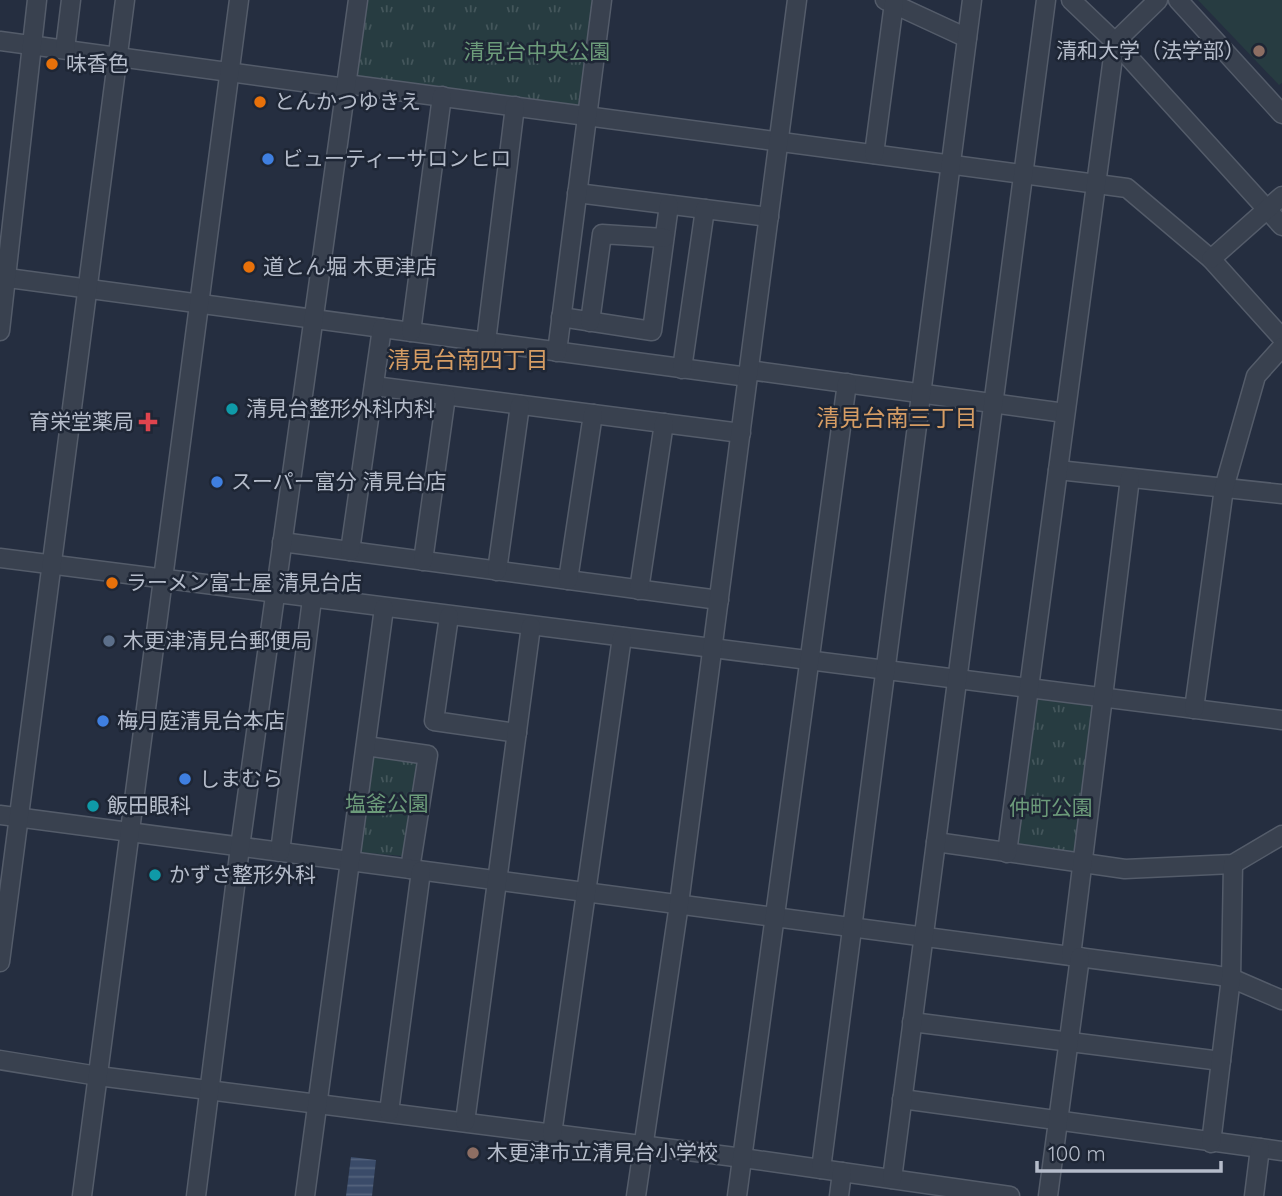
<svg xmlns="http://www.w3.org/2000/svg" width="1282" height="1196" viewBox="0 0 1282 1196" font-family="Quicksand,'Noto Sans JP',sans-serif">
  <style>
    .grass { fill: #273c41 }
    .park { fill: url(#park-tufts) }
    .water { fill: url(#water-rules) }
    .lines { fill: none; stroke-linecap: round; stroke-linejoin: round }
    .minor-casing { stroke: #545c6a; stroke-width: 21 }
    .minor { stroke: #39414f; stroke-width: 18 }
    .education-dot { fill: #8d6e63; stroke: #1e2635; stroke-width: 2.5 }
    .food-dot { fill: #e8710a; stroke: #1e2635; stroke-width: 2.5 }
    .shop-dot { fill: #3f7fe0; stroke: #1e2635; stroke-width: 2.5 }
    .culture-dot { fill: #0f9aa8; stroke: #1e2635; stroke-width: 2.5 }
    .health-dot { fill: #e0444e; stroke: #1e2635; stroke-width: 2.5 }
    .service-dot { fill: #5c6f8a; stroke: #1e2635; stroke-width: 2.5 }
    .labels { text-anchor: middle; stroke-width: 5; stroke-linejoin: round; paint-order: stroke }
    .poi-label { font-size: 21px; fill: #b5bcca; stroke: #1e2635; text-anchor: start }
    .park-label { font-size: 21px; fill: #6c9b7a; stroke: #1e2635 }
    .neighbourhood-label { font-size: 23px; fill: #d69d64; stroke: #1e2635 }
  </style>
  <defs>
    <pattern id="park-tufts" width="24" height="20" patternUnits="userSpaceOnUse" patternTransform="scale(1.75)"><rect width="24" height="20" fill="#273c41"/><path d="M3 7l-1-3M5 7V3M7 7l1-3M15 17l-1-3M17 17v-4M19 17l1-3" fill="none" stroke="#44565b"/></pattern>
    <pattern id="water-rules" width="6" height="5" patternUnits="userSpaceOnUse" patternTransform="scale(1.75)"><rect width="6" height="5" fill="#3a4b69"/><path d="M0 2.5h6" fill="none" stroke="#54637d"/></pattern>
  </defs>
  <rect width="100%" height="100%" fill="#252e40"/>
  <path class="grass" d="M 1198,0 L 1282,0 L 1282,83 L 1279,85 Z"/>
  <g class="park">
    <path d="M 363,0 L 597,0 L 583,110 L 353,80 Z"/>
    <path d="M 1029,688 L 1103,697 L 1081,865 L 1007,853 Z"/>
    <path d="M 372,753 L 419,762 L 407,853 L 402,856 L 357,852 Z"/>
  </g>
  <path class="water" d="M 351,1157 L 376,1160 L 372,1196 L 346,1196 Z"/>
  <g class="lines">
    <defs>
      <g id="minor">
        <path d="M 885,0 L 967,38"/>
        <path d="M 1071,0 L 1115,42 L 1282,226"/>
        <path d="M 1178,0 L 1282,114"/>
        <path d="M 0,41 L 346,88"/>
        <path d="M 65,49 L 71,0"/>
        <path d="M 346,84 L 1127,188 L 1211,259 L 1282,338"/>
        <path d="M 874,154 L 894,3"/>
        <path d="M 577,193 L 769,217"/>
        <path d="M 1211,259 L 1282,196"/>
        <path d="M 0,277 L 748,377"/>
        <path d="M 561,317 L 652,331 L 669,205"/>
        <path d="M 590,322 L 602,234 L 664,238"/>
        <path d="M 0,331 L 37,0"/>
        <path d="M 411,332 L 442,96"/>
        <path d="M 486,342 L 515,106"/>
        <path d="M 557,352 L 602,0"/>
        <path d="M 682,369 L 705,209"/>
        <path d="M 749,370 L 1065,413"/>
        <path d="M 374,386 L 741,433"/>
        <path d="M 1058,470 L 1282,494"/>
        <path d="M 282,542 L 719,600"/>
        <path d="M 350,551 L 382,328"/>
        <path d="M 0,558 L 1282,720"/>
        <path d="M 423,561 L 446,396"/>
        <path d="M 497,571 L 520,405"/>
        <path d="M 568,580 L 593,414"/>
        <path d="M 639,590 L 664,423"/>
        <path d="M 449,616 L 434,721 L 517,733"/>
        <path d="M 1194,709 L 1224,488 L 1256,376 L 1282,347"/>
        <path d="M 366,746 L 428,755 L 410,869"/>
        <path d="M 0,815 L 1215,975 L 1231,978 L 1282,1000"/>
        <path d="M 936,842 L 1125,869 L 1233,864 L 1282,835"/>
        <path d="M 280,852 L 312,599"/>
        <path d="M 1007,853 L 1115,42 L 1158,0"/>
        <path d="M 1071,956 L 1130,478"/>
        <path d="M 0,962 L 125,0"/>
        <path d="M 912,1022 L 1221,1061"/>
        <path d="M 0,1060 L 98,1076 L 743,1158 L 1010,1196"/>
        <path d="M 902,1099 L 1282,1151"/>
        <path d="M 389,1112 L 421,871"/>
        <path d="M 465,1122 L 531,626"/>
        <path d="M 552,1134 L 622,637"/>
        <path d="M 1211,1143 L 1231,978 L 1233,864"/>
        <path d="M 821,1169 L 972,0"/>
        <path d="M 892,1179 L 1046,0"/>
        <path d="M 82,1196 L 239,0"/>
        <path d="M 196,1196 L 240,847 L 358,0"/>
        <path d="M 305,1196 L 384,608"/>
        <path d="M 636,1196 L 679,904 L 797,0"/>
        <path d="M 737,1196 L 847,383"/>
        <path d="M 839,1196 L 842,1172"/>
        <path d="M 1048,1196 L 1080,957"/>
        <path d="M 1254,1196 L 1260,1148"/>
      </g>
    </defs>
    <use href="#minor" class="minor-casing"/>
    <use href="#minor" class="minor"/>
  </g>
  <g class="education-dot">
    <circle cx="1259" cy="51" r="7"/>
    <circle cx="473" cy="1153" r="7"/>
  </g>
  <g class="food-dot">
    <circle cx="52" cy="64" r="7"/>
    <circle cx="260" cy="102" r="7"/>
    <circle cx="249" cy="267" r="7"/>
    <circle cx="112" cy="583" r="7"/>
  </g>
  <g class="shop-dot">
    <circle cx="268" cy="159" r="7"/>
    <circle cx="217" cy="482" r="7"/>
    <circle cx="103" cy="721" r="7"/>
    <circle cx="185" cy="779" r="7"/>
  </g>
  <g class="culture-dot">
    <circle cx="232" cy="409" r="7"/>
    <circle cx="93" cy="806" r="7"/>
    <circle cx="155" cy="875" r="7"/>
  </g>
  <path class="health-dot" d="M144.5 411.5h7v7h7v7h-7v7h-7v-7h-7v-7h7z"/>
  <circle class="service-dot" cx="109" cy="641" r="7"/>
  <g class="labels">
    <g class="poi-label">
      <text x="1245" y="58" text-anchor="end">清和大学（法学部）</text>
      <text x="66" y="71">味香色</text>
      <text x="274" y="109">とんかつゆきえ</text>
      <text x="282" y="166">ビューティーサロンヒロ</text>
      <text x="263" y="274">道とん堀 木更津店</text>
      <text x="246" y="416">清見台整形外科内科</text>
      <text x="134" y="429" text-anchor="end">育栄堂薬局</text>
      <text x="231" y="489">スーパー富分 清見台店</text>
      <text x="126" y="590">ラーメン富士屋 清見台店</text>
      <text x="123" y="648">木更津清見台郵便局</text>
      <text x="117" y="728">梅月庭清見台本店</text>
      <text x="199" y="786">しまむら</text>
      <text x="107" y="813">飯田眼科</text>
      <text x="169" y="882">かずさ整形外科</text>
      <text x="487" y="1160">木更津市立清見台小学校</text>
    </g>
    <g class="park-label">
      <text x="537" y="59">清見台中央公園</text>
      <text x="387" y="811">塩釜公園</text>
      <text x="1051" y="815">仲町公園</text>
    </g>
    <g class="neighbourhood-label">
      <text x="468" y="368">清見台南四丁目</text>
      <text x="897" y="426">清見台南三丁目</text>
    </g>
  </g>
  <path d="M1037 1161v10h184v-10" fill="none" stroke="#b5bcca" stroke-width="3.5"/>
  <text x="1048" y="1161" font-size="21" fill="#b5bcca" stroke="#1e2635" stroke-width="5" paint-order="stroke">100 m</text>
</svg>
